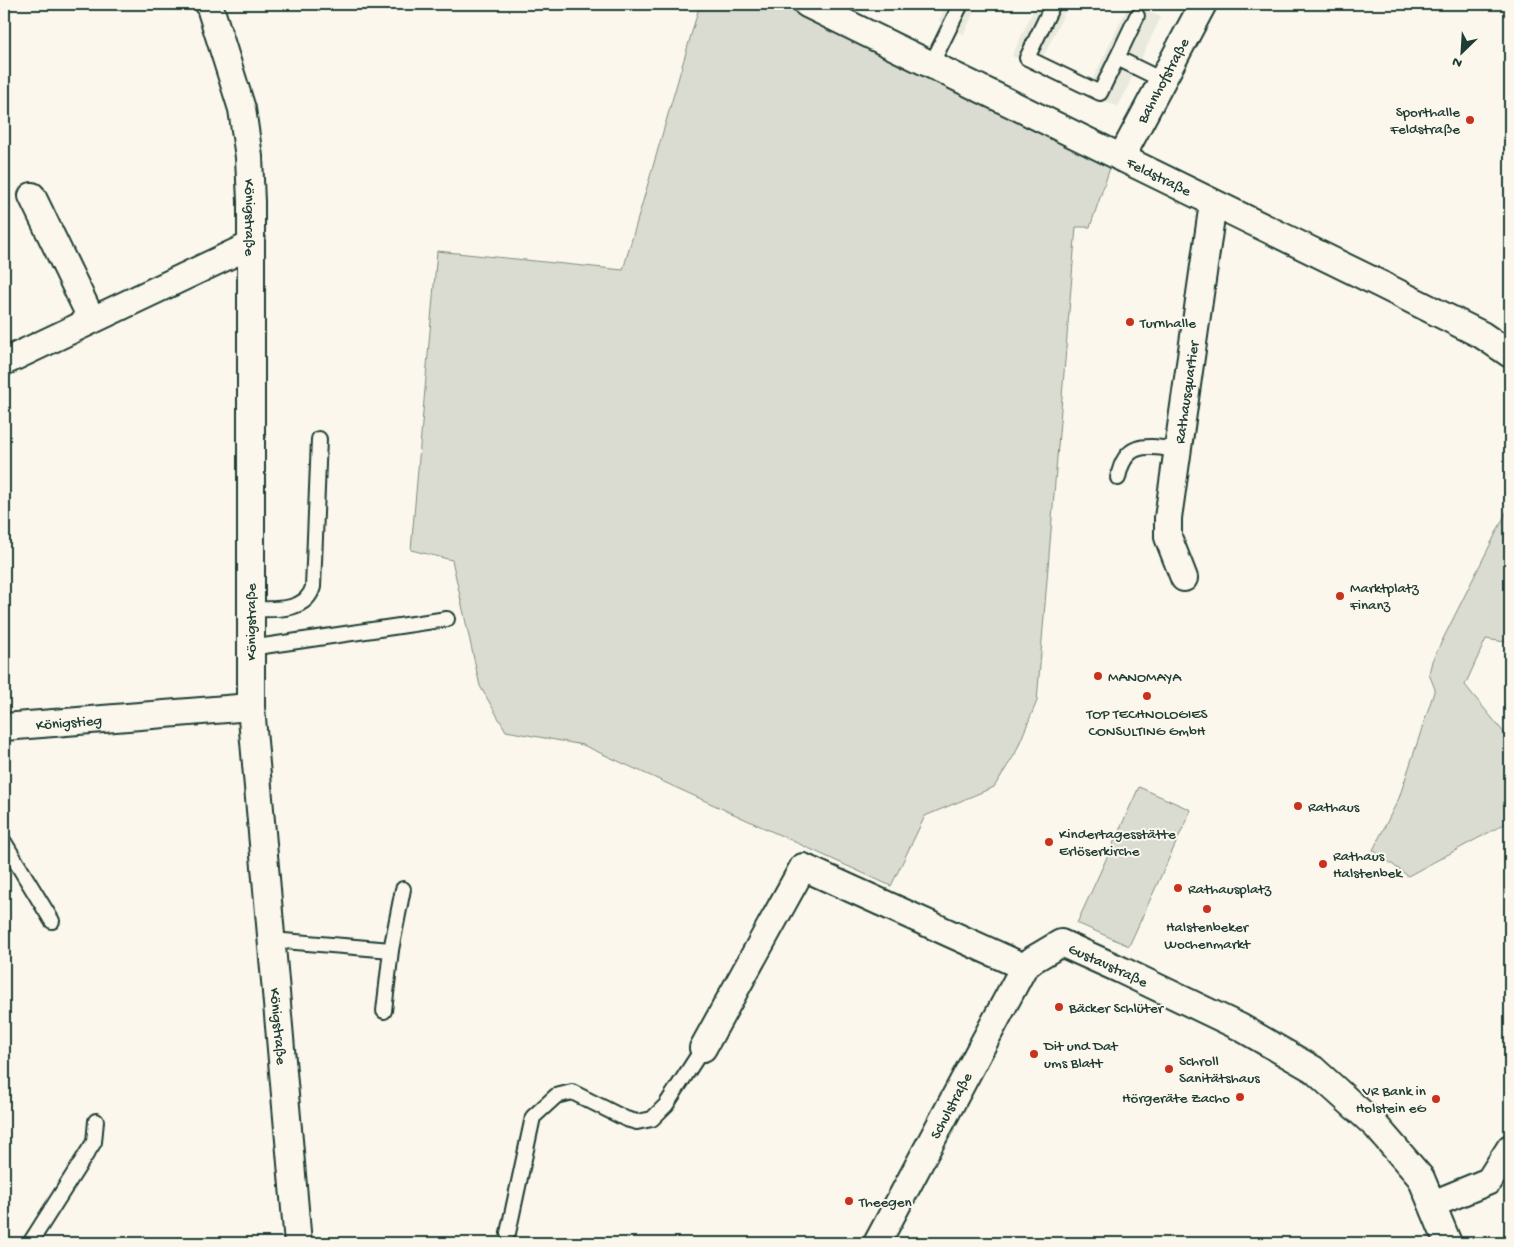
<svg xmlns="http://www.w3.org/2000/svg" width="1514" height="1247" viewBox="0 0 1514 1247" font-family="'Gochi Hand',sans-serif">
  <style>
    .built { fill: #eae9de }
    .green { fill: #dbdcd1; stroke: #7d8c82 }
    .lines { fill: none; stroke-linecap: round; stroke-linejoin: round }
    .service-casing { stroke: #1f3d34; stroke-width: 18 }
    .minor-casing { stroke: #1f3d34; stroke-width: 30 }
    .service { stroke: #fbf7ec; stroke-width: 14 }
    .minor { stroke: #fbf7ec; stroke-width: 26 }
    .poi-dot { fill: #c8321e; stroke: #fbf7ec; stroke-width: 2 }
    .labels { text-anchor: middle; stroke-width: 4; stroke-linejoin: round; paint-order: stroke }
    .street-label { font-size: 15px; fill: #1f3d34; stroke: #fbf7ec }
    .poi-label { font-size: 15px; fill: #1f3d34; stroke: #fbf7ec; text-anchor: start }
  </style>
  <rect width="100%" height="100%" fill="#fbf7ec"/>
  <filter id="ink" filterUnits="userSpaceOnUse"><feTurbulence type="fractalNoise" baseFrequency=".02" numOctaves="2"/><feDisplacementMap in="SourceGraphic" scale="10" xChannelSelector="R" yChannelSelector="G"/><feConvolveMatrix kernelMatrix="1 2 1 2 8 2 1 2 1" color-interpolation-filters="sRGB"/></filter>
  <g filter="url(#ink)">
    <g class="built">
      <path d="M 947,4 L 977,4 L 964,34 L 939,21 Z"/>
      <path d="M 1036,4 L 1069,4 L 1043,57 L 1092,81 L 1129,4 L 1161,17 L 1118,107 L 1012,56 Z"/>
    </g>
    <g class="green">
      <path d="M 700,4 L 807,4 L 1113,159 L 1090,227 L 1076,227 L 1037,701 L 1015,754 L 994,787 L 925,816 L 891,886 L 583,745 L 506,731 L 480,686 L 452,560 L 411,550 L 437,251 L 623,270 Z"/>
      <path d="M 1510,505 L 1510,631 L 1505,642 L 1486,639 L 1465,685 L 1505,734 L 1510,746 L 1510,821 L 1408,876 L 1373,850 L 1399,798 L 1435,689 L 1429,674 L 1432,661 Z"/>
      <path d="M 1139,787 L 1191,810 L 1129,946 L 1077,923 Z"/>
    </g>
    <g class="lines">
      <defs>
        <g id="service">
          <path d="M 1053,4 L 1027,58 L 1100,93 L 1117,58 L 1162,80"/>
          <path d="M 1117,58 L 1137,16"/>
          <path d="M 931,65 L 961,4"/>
          <path d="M 1118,478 C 1125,440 1147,446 1178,450"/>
          <path d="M 250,609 C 272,609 306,613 313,587 L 319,439"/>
          <path d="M 250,648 L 447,619"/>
          <path d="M 4,842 L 52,921"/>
          <path d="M 272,940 L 391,950 L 384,1011"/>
          <path d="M 391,950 L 403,889"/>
          <path d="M 508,1233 L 533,1117 L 556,1096 L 572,1092 L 626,1119 L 637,1122 L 652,1119 L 666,1105 L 703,1048"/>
          <path d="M 30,1243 L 94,1142 L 96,1121"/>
        </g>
        <g id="minor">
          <path id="s1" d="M 209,4 L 242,109 L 249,157 L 251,202 L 251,707 L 298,1243"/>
          <path id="s2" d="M 807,4 L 1382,285 L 1482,335 L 1510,354"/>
          <path id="s3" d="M 1121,158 L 1203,4"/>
          <path d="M 32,196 L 92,320"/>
          <path d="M 4,362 L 251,245"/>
          <path id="s4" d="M 1184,578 L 1168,537 L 1168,518 L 1213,203"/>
          <path id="s5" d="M 4,727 L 251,707"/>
          <path d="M 703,1048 L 803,867 L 1024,967"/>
          <path d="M 1433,1204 L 1489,1181 L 1510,1148"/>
          <path id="s6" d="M 877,1243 L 1024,967 L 1034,959 L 1061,943 L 1121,970 L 1240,1027 L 1313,1069 L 1376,1126 L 1421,1178 L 1448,1243"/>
        </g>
      </defs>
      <use href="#service" class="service-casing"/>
      <use href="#minor" class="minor-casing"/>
      <use href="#service" class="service"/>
      <use href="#minor" class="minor"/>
    </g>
  </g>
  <g class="poi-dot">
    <circle cx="1470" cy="120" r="5"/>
    <circle cx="1130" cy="322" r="5"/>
    <circle cx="1340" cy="596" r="5"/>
    <circle cx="1098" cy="676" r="5"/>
    <circle cx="1147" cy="696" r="5"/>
    <circle cx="1298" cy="806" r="5"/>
    <circle cx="1049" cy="842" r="5"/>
    <circle cx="1323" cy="864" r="5"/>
    <circle cx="1178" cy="888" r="5"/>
    <circle cx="1207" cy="909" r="5"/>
    <circle cx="1059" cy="1007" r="5"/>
    <circle cx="1034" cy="1054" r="5"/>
    <circle cx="1169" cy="1069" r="5"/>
    <circle cx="1240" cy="1097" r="5"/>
    <circle cx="1436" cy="1099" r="5"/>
    <circle cx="849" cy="1201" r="5"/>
  </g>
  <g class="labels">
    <g class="street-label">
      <text dy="5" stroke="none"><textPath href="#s3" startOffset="88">Bahnhofstraße</textPath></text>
      <text dy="5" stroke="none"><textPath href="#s2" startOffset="392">Feldstraße</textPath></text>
      <text dy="5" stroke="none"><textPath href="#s1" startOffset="219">Königstraße</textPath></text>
      <text dy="5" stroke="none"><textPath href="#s4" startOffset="190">Rathausquartier</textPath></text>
      <text transform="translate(250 622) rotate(-90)" y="5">Königstraße</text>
      <text dy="5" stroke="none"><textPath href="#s5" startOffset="65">Königstieg</textPath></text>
      <text dy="5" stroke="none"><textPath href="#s6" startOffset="409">Gustavstraße</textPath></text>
      <text dy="5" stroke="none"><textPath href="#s1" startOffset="1029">Königstraße</textPath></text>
      <text dy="5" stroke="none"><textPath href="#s6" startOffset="156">Schulstraße</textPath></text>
    </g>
    <g class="poi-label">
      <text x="1460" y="116" text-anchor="end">Sporthalle<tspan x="1460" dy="17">Feldstraße</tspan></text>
      <text x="1140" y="327">Turnhalle</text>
      <text x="1350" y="592">Marktplatz<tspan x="1350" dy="17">Finanz</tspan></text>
      <text x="1108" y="681">MANOMAYA</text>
      <text x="1147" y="718" text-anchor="middle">TOP TECHNOLOGIES<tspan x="1147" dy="17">CONSULTING GmbH</tspan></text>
      <text x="1308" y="811">Rathaus</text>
      <text x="1059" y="838">Kindertagesstätte<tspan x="1059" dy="17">Erlöserkirche</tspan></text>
      <text x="1333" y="860">Rathaus<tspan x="1333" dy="17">Halstenbek</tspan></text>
      <text x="1188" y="893">Rathausplatz</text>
      <text x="1207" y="931" text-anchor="middle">Halstenbeker<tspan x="1207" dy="17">Wochenmarkt</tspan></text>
      <text x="1069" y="1012">Bäcker Schlüter</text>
      <text x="1044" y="1050">Dit und Dat<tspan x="1044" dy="17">ums Blatt</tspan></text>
      <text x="1179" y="1065">Schroll<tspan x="1179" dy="17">Sanitätshaus</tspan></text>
      <text x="1426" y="1095" text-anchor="end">VR Bank in<tspan x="1426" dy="17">Holstein eG</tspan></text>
      <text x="1230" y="1102" text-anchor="end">Hörgeräte Zacho</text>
      <text x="859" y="1206">Theegen</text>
    </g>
  </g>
  <rect width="1514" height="1247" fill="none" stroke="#fbf7ec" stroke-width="20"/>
  <rect x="10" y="10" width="1494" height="1227" fill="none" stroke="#1f3d34" stroke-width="2" filter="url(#ink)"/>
  <g transform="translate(1462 52) rotate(205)" stroke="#fbf7ec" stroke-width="4" paint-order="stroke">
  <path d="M0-4L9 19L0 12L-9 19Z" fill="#1f3d34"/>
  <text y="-8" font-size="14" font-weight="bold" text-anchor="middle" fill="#1f3d34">N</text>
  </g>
</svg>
